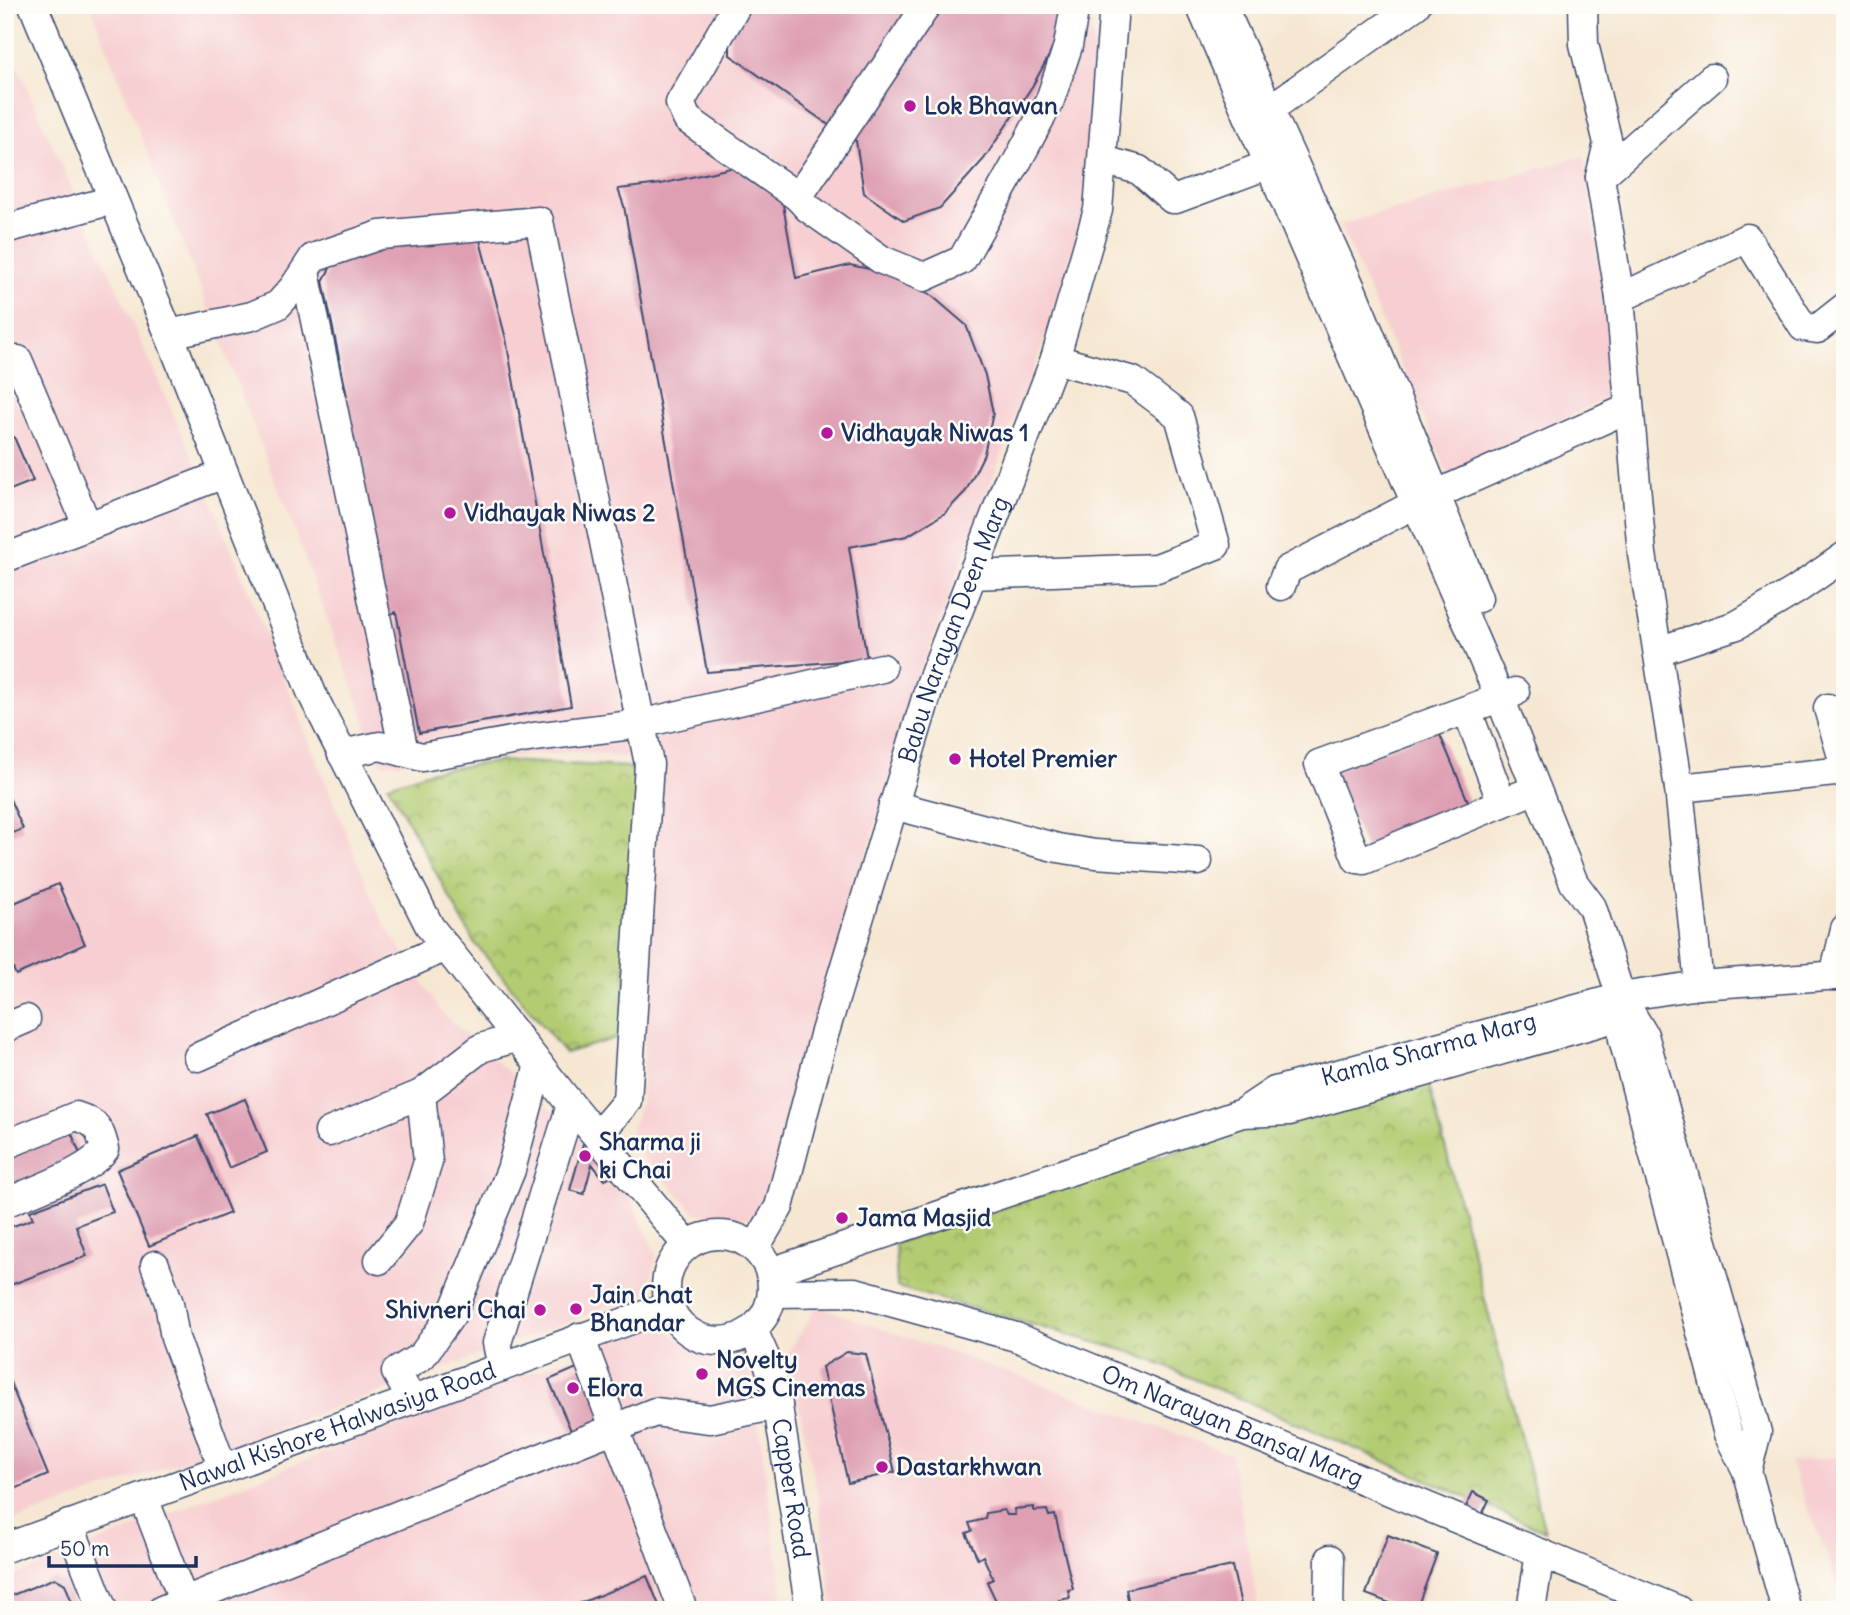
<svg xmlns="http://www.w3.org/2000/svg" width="1850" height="1615" viewBox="0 0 1850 1615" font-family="Delius,sans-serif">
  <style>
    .built { fill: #f7cfd2 }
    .park { fill: url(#park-crowns); stroke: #677e68; stroke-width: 2 }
    .building { fill: #de9fb2 }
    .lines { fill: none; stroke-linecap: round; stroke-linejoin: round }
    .minor-casing { stroke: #3c4b6f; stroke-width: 31 }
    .minor { stroke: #fff; stroke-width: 28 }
    .poi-dot { fill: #b5179e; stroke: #fdfcf7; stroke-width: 2.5 }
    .labels { text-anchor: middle; stroke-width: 5; stroke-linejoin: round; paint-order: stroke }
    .poi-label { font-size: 24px; font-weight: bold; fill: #1b2f5e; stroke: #fdfcf7; text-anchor: start }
    .street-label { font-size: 24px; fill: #1b2f5e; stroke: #fdfcf7 }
  </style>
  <defs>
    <pattern id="park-crowns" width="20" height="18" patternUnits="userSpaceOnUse" patternTransform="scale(1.75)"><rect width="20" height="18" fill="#b3cc72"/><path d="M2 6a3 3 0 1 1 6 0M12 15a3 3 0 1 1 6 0" fill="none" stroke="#91a661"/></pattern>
  </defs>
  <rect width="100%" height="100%" fill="#fdfcf7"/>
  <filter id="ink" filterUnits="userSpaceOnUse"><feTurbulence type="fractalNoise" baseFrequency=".0143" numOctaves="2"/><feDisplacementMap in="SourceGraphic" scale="14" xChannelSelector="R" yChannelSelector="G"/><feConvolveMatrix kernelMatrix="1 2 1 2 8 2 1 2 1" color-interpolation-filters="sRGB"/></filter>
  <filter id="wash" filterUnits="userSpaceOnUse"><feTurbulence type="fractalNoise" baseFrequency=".00686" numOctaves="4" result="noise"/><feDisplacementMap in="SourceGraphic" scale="28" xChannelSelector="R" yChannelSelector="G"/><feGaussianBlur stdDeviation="1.57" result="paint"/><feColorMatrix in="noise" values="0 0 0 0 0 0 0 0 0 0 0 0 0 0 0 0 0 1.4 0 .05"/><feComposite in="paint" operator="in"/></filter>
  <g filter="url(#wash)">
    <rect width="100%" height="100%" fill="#f6e7d2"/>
    <g class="built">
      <path d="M 90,5 L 1091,5 L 1097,83 L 1085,213 L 1043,343 L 917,683 L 765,1199 L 755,1219 L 696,1213 L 627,1140 L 641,1104 L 661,761 L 574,752 L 381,764 L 295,532 Z"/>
      <path d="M 5,39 L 207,489 L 381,919 L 443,1014 L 581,1136 L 631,1200 L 657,1255 L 648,1292 L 369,1396 L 5,1524 Z"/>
      <path d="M 1584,156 L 1617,393 L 1449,476 L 1340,225 Z"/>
      <path d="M 817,1306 L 1016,1375 L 1231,1454 L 1259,1610 L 833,1610 L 816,1485 L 787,1355 Z"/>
      <path d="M 659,1322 L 679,1339 L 720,1359 L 748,1354 L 785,1610 L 5,1610 L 5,1580 L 214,1496 Z"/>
      <path d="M 1845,1455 L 1845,1608 L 1827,1556 L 1790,1463 Z"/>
    </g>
    <g class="park">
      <path d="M 500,761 L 628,767 L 639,778 L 621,1037 L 565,1053 L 474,942 L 388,785 L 432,771 Z"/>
      <path d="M 1425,1070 L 1545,1531 L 1134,1353 L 897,1287 L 895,1243 Z"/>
    </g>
    <g id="blocks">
      <g class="building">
        <path d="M 748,5 L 1069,5 L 1067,23 L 1033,85 L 984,159 L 940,208 L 904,221 L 864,193 L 856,141 L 830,126 L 730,55 L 730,37 Z"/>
        <path d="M 739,166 L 782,199 L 796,278 L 850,265 L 898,275 L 931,295 L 966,325 L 985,375 L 993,413 L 984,454 L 966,491 L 945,513 L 907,536 L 849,547 L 867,659 L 707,672 L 624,206 L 618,189 L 661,184 Z"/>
        <path d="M 478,233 L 506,339 L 571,706 L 419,733 L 396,612 L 383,617 L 340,405 L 347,396 L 323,281 L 336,257 L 368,248 Z"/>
        <path d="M 14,437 L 33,481 L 5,492 L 5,440 Z"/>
        <path d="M 1437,728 L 1470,806 L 1366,850 L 1333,772 Z"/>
        <path d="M 5,788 L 23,829 L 5,836 Z"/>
        <path d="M 58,884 L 85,944 L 16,975 L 5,951 L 5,907 Z"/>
        <path d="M 245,1099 L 267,1152 L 229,1168 L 207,1114 Z"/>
        <path d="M 71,1132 L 83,1161 L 5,1198 L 5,1157 Z"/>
        <path d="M 198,1136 L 230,1213 L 149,1246 L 117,1170 Z"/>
        <path d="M 591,1142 L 616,1171 L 605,1180 L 592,1164 L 584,1194 L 570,1190 L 583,1144 Z"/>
        <path d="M 102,1184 L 113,1212 L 76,1226 L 87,1256 L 5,1287 L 5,1229 L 33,1219 L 30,1211 Z"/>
        <path d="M 847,1352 L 866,1354 L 895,1472 L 848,1483 L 822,1367 Z"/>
        <path d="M 586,1364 L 607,1418 L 572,1433 L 549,1380 Z"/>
        <path d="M 5,1370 L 48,1475 L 5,1493 Z"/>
        <path d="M 1473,1492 L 1489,1500 L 1480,1519 L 1464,1511 Z"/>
        <path d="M 1034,1507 L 1034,1511 L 1047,1510 L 1049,1516 L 1055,1515 L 1073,1589 L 1068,1590 L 1070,1598 L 1059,1600 L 1061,1606 L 1042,1610 L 1042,1605 L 1032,1606 L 1032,1610 L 1006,1610 L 1002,1603 L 998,1605 L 987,1582 L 993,1579 L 983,1556 L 978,1559 L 966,1533 L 972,1531 L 969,1523 L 985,1519 L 986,1513 L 1004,1510 L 1007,1515 L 1015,1515 L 1014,1509 Z"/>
        <path d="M 1388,1535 L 1437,1554 L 1416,1610 L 1408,1610 L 1366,1594 Z"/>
        <path d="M 1232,1566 L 1242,1609 L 1130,1610 L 1126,1589 Z"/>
        <path d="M 647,1576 L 661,1610 L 580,1610 L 578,1604 Z"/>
        <path d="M 55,1578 L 65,1584 L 75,1610 L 5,1610 L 5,1598 Z"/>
      </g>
    </g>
  </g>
  <g filter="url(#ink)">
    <use href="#blocks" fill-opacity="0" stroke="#3c4b6f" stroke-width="2"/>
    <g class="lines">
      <defs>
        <g id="minor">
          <path d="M 33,5 L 169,334 L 312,694 L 430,927 L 571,1105 L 687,1245"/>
          <path d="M 737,5 L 680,103 L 687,119 L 798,197 L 927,5"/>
          <path d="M 1200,5 L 1500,698 L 1574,883 L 1592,907 L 1621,997 L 1644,1035 L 1757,1432 L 1747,1471"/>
          <path d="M 1222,5 L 1351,288 L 1478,598"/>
          <path d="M 1583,5 L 1584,44 L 1608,143 L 1600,177 L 1620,298 L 1642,554 L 1679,788 L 1699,985"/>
          <path d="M 1256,119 L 1416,5"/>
          <path d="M 1103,160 L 1139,170 L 1172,199 L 1176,199 L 1286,158"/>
          <path d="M 1600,177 L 1712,78"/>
          <path d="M 798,197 L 808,208 L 882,260 L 924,277 L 962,260 L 1017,162 L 1050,100 L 1068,46 L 1075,5"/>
          <path d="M 5,229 L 113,200"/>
          <path d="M 305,272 L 404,752"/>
          <path d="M 1620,298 L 1747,238 L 1803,327 L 1817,329 L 1845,307"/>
          <path d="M 169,334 L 252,316 L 278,305 L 294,287 L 313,258 L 380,235 L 539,221 L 649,764 L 627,1101 L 598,1135"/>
          <path d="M 5,366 L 18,360 L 87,525"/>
          <path d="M 5,558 L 224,474"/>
          <path d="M 972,575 L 1157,568 L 1216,545 L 1179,416 L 1133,381 L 1055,359"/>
          <path d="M 1281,586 L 1287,570 L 1417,503 L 1629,408"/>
          <path d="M 1658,651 L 1737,625 L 1796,590 L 1845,556"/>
          <path d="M 1515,692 L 1319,764 L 1357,859 L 1364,860 L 1536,789"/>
          <path d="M 1828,708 L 1845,767"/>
          <path d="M 1467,710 L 1502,803"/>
          <path d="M 342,754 L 380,746 L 422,757 L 534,737 L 640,724 L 882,668"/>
          <path d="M 1679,788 L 1845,771"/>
          <path d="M 893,805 L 1058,848 L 1095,854 L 1198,861"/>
          <path d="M 1834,976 L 1845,929"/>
          <path d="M 1622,1003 L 1623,1039 L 1728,1434 L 1747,1471 L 1786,1610"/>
          <path d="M 5,1028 L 26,1019"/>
          <path d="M 198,1057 L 446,947"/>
          <path d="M 1242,1113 L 1289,1111 L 1614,1018"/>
          <path d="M 329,1132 L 421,1094 L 481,1048 L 518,1037"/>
          <path d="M 5,1145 L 76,1116 C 98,1123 99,1128 105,1149 C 89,1172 32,1191 5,1203"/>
          <circle cx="719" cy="1288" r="53"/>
          <path id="s1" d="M 755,1248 L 779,1207 L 824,1035 L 930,685 L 1055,359 L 1098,210 L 1114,5"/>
          <path d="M 379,1260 L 409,1223 L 428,1162 L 421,1094"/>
          <path d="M 155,1265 L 169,1303 L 175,1338 L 223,1469"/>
          <path id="s2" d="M 771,1272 L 1242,1113 L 1275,1091 L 1621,997 L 1699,985 L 1826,976 L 1845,976"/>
          <path id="s3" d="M 773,1293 L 855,1292 L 1016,1337 L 1678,1610"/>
          <path id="s4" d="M 753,1330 L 773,1375 L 810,1610"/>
          <path d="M 580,1337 L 683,1610"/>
          <path d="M 502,1367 L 497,1343 L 571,1105"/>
          <path d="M 412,1400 L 396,1372 L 422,1356 L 452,1314 L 511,1170 L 539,1064"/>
          <path d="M 144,1498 L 187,1610"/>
          <path d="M 69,1524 L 103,1610"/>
          <path id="s5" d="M 5,1548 L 669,1306"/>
          <path d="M 162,1610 L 655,1412 L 710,1419 L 778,1405"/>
          <path d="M 1329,1610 L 1330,1559"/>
          <path d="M 1531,1610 L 1540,1553"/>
        </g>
      </defs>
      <use href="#minor" class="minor-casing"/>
      <use href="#minor" class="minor"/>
    </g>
  </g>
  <g class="poi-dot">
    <circle cx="910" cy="106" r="7"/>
    <circle cx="827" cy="433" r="7"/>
    <circle cx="450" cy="513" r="7"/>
    <circle cx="955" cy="759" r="7"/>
    <circle cx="585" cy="1156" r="7"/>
    <circle cx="842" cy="1218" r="7"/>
    <circle cx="576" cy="1309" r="7"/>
    <circle cx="540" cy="1310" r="7"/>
    <circle cx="702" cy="1374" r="7"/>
    <circle cx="573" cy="1388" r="7"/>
    <circle cx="882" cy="1467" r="7"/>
  </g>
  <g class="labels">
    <g class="poi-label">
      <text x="924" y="114">Lok Bhawan</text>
      <text x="841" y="441">Vidhayak Niwas 1</text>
      <text x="464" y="521">Vidhayak Niwas 2</text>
      <text x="969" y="767">Hotel Premier</text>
      <text x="599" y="1150">Sharma ji<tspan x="599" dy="28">ki Chai</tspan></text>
      <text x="856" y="1226">Jama Masjid</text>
      <text x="590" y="1303">Jain Chat<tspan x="590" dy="28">Bhandar</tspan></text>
      <text x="526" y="1318" text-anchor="end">Shivneri Chai</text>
      <text x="716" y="1368">Novelty<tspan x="716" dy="28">MGS Cinemas</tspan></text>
      <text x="587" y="1396">Elora</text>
      <text x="896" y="1475">Dastarkhwan</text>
    </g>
    <g class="street-label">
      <text dy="8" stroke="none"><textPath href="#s1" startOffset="651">Babu Narayan Deen Marg</textPath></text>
      <text dy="8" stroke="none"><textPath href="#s2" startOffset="696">Kamla Sharma Marg</textPath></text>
      <text dy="8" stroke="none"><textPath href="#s3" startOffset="483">Om Narayan Bansal Marg</textPath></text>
      <text dy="8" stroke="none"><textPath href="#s5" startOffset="354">Nawal Kishore Halwasiya Road</textPath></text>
      <text dy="8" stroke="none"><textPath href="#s4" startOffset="164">Capper Road</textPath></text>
    </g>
  </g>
  <rect width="1850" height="1615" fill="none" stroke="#fdfcf7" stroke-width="28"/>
  <path d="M49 1556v10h147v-10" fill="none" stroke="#1b2f5e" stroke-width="3.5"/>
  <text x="60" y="1556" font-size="21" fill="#1b2f5e" stroke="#fdfcf7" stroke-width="5" paint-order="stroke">50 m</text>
</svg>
